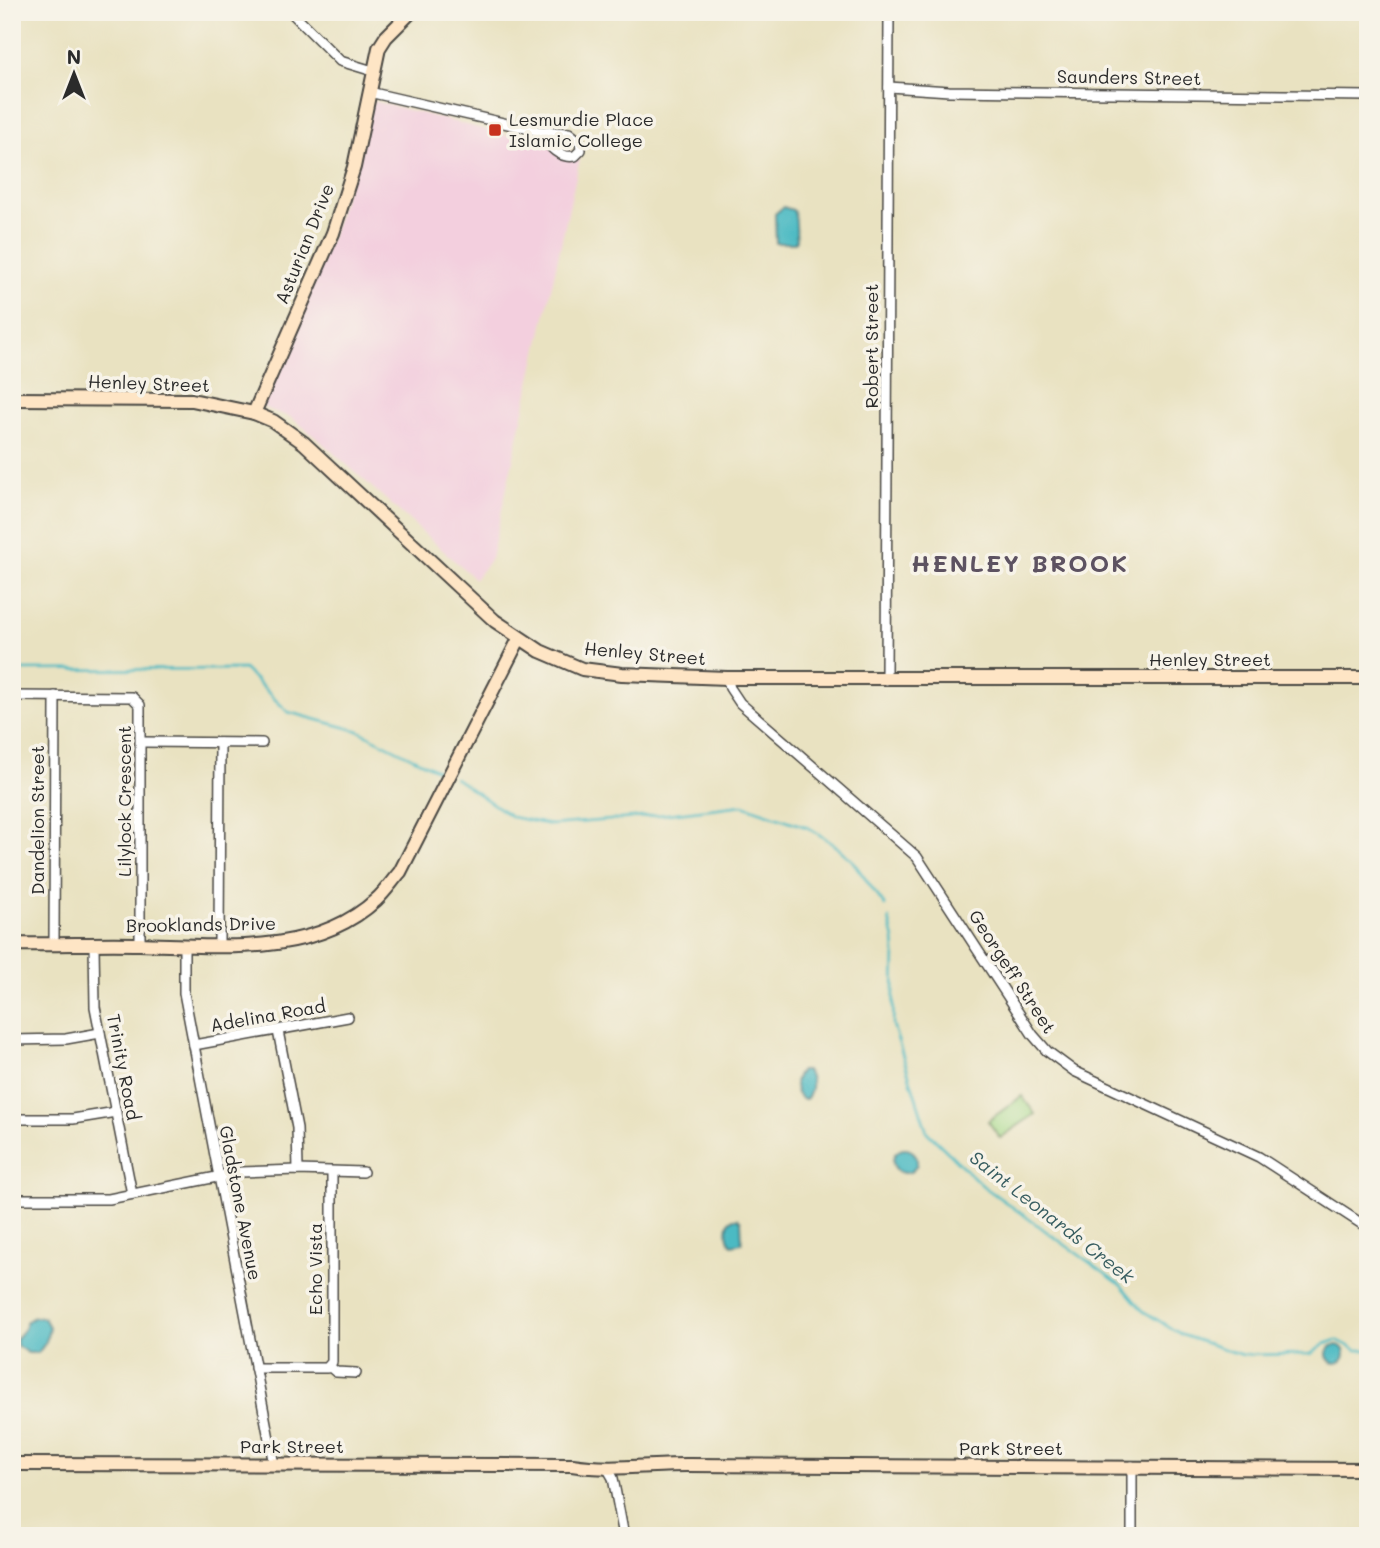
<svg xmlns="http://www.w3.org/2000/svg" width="1380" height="1548" viewBox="0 0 1380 1548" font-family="Mali,sans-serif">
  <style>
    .built { fill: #f3cfde }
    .green { fill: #a6d988; stroke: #68825a; stroke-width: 2 }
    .water { fill: #4cbac3; stroke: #3c7277; stroke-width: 2 }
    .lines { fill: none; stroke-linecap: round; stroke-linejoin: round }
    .stream { stroke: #4cbac3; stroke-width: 2.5 }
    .street-casing { stroke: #484642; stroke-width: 12 }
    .secondary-casing { stroke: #484642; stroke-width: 16 }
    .street { stroke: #fff; stroke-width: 9 }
    .secondary { stroke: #fee5c5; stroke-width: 12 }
    .poi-dot { fill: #c8321e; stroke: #f7f3e8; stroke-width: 2.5 }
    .labels { text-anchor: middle; stroke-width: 7; stroke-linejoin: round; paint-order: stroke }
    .street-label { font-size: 18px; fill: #2b2b2b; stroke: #f7f3e8 }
    .poi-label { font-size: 18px; fill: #2b2b2b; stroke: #f7f3e8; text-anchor: start }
    .water-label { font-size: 19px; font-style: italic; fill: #375d60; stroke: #f7f3e8 }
    .district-label { font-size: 24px; font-weight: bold; letter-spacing: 2px; fill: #5d5261; stroke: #f7f3e8 }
  </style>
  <rect width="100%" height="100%" fill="#f7f3e8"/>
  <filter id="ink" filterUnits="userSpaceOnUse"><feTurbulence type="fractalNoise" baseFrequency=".0143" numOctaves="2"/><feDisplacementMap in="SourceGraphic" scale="14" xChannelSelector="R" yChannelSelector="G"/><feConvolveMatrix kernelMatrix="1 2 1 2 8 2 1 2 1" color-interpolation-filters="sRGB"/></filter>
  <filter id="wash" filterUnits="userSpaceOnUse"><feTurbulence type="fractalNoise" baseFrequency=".00686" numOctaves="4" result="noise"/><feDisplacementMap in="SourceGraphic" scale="28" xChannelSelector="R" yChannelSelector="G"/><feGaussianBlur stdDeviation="1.57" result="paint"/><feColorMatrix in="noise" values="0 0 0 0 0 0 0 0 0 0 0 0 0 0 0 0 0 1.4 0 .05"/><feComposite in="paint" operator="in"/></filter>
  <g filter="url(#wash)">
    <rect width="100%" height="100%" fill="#e9e2c1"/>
    <path class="built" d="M 373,101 L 581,154 L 491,559 L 475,579 L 319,440 L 292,418 L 257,405 L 333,233 Z"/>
    <path class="green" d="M 1022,1096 L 1035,1114 L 1000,1138 L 988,1121 Z"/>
    <g class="water">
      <path d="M 783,207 L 793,210 C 798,220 795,229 797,240 L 794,243 L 776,243 L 775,214 Z"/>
      <path d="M 801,1071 L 806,1071 C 813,1078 813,1092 806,1099 L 802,1099 C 793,1092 793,1079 801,1071 Z"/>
      <circle cx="905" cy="1161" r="12"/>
      <path d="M 738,1218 L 741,1221 L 742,1243 L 732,1245 C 726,1238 726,1228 730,1220 Z"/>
      <path d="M 34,1317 L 44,1318 L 49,1327 L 46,1342 L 38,1353 L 28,1353 L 17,1346 L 16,1338 L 24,1329 L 26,1322 Z"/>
      <circle cx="1336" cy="1354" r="9"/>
    </g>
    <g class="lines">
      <g class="stream">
        <path d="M 13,670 L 244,669 L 288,712 L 359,731 L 445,774"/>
        <path d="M 455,778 L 512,817 L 551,825 L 634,818 L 743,805 L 809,828 L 832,843 L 851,859 L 885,906"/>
        <path d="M 889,919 L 894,939 L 895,952 L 893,1025 L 927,1132 L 983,1186 L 1121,1285 L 1143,1311 L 1182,1335 L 1242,1355 L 1311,1354 L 1325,1344 L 1337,1340 L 1357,1350 L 1368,1350"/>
      </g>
    </g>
  </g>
  <g filter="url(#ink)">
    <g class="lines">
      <defs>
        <g id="street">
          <path d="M 291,12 L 340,61 L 373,71"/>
          <path d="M 889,87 L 949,91 L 1368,96"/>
          <path d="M 369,92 L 538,131 L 569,133 L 580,142 L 581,150 L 575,156 C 557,159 548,144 538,131"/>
          <path d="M 727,678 L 730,688 L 740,703 L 917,857 L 1033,1035 L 1047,1051 L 1074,1071 L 1259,1157 L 1368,1228"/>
          <path d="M 886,680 L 889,12"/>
          <path d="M 12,696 L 132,697 L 140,705 L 140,944"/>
          <path d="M 142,742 L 262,743"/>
          <path d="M 54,945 L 55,696"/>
          <path d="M 94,945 L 95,1007 L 132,1194"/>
          <path d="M 184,946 L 184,993 L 274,1465"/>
          <path d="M 219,946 L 220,743"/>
          <path d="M 278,1031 L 297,1128 L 298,1170"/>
          <path d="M 12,1040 L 66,1039 L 100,1033"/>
          <path d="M 194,1045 L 348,1017"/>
          <path d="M 12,1119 L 73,1119 L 116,1112"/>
          <path d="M 12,1199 L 109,1199 L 241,1172 L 298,1170 L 363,1172"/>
          <path d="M 329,1366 L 336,1372 L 356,1373"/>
          <path d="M 255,1368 L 327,1368 L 332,1362 L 332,1172"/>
          <path d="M 604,1468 L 609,1471 L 613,1478 L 624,1536"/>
          <path d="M 1132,1536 L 1132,1466"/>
        </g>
        <g id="secondary">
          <path d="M 12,399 L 192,400 L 254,413 L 273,421 L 304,443 L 495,621 L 540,651 L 582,669 L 622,674 L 727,678 L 1368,678"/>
          <path d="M 254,413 L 333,233 L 354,167 L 379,48 L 386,37 L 411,12"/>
          <path d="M 12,944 C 55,945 98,943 140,944 C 218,946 313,958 376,900 C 385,892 392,881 400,872 L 519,639"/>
          <path d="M 12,1464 L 572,1465 C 610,1471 648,1465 687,1465 L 1368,1469"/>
        </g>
      </defs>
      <use href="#street" class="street-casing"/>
      <use href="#secondary" class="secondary-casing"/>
      <use href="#street" class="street"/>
      <use href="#secondary" class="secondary"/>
    </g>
  </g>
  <rect class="poi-dot" x="488" y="123" width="14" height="14" rx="3.5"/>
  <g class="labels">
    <g class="street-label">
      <text transform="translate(1129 78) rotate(1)" y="6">Saunders Street</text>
      <text transform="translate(305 244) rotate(-68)" y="6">Asturian Drive</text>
      <text transform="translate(872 346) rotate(-90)" y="6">Robert Street</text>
      <text transform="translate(149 384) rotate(2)" y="6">Henley Street</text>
      <text transform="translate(645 654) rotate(5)" y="6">Henley Street</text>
      <text x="1210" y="666">Henley Street</text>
      <text transform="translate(125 801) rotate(-90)" y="6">Lilylock Crescent</text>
      <text transform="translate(38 820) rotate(-90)" y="6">Dandelion Street</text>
      <text transform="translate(201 925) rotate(-1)" y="6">Brooklands Drive</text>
      <text transform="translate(1012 972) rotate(57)" y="6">Georgeff Street</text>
      <text transform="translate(268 1016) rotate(-10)" y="6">Adelina Road</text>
      <text transform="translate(123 1067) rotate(79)" y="6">Trinity Road</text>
      <text transform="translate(240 1203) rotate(79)" y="6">Gladstone Avenue</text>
      <text transform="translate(316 1269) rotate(-90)" y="6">Echo Vista</text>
      <text x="292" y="1453">Park Street</text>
      <text x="1011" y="1455">Park Street</text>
    </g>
    <g class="poi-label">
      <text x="509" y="126">Lesmurdie Place<tspan x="509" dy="21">Islamic College</tspan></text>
    </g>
    <g class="water-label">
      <text transform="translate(1052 1217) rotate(38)" y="7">Saint Leonards Creek</text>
    </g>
    <g class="district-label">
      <text x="1020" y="572">HENLEY BROOK</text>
    </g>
  </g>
  <rect width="1380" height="1548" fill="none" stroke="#f7f3e8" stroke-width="42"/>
  <g transform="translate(74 74)" stroke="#f7f3e8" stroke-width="5" paint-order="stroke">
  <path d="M0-5L12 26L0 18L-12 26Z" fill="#2b2b2b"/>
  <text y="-10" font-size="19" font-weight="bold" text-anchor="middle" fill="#2b2b2b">N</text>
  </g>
</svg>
